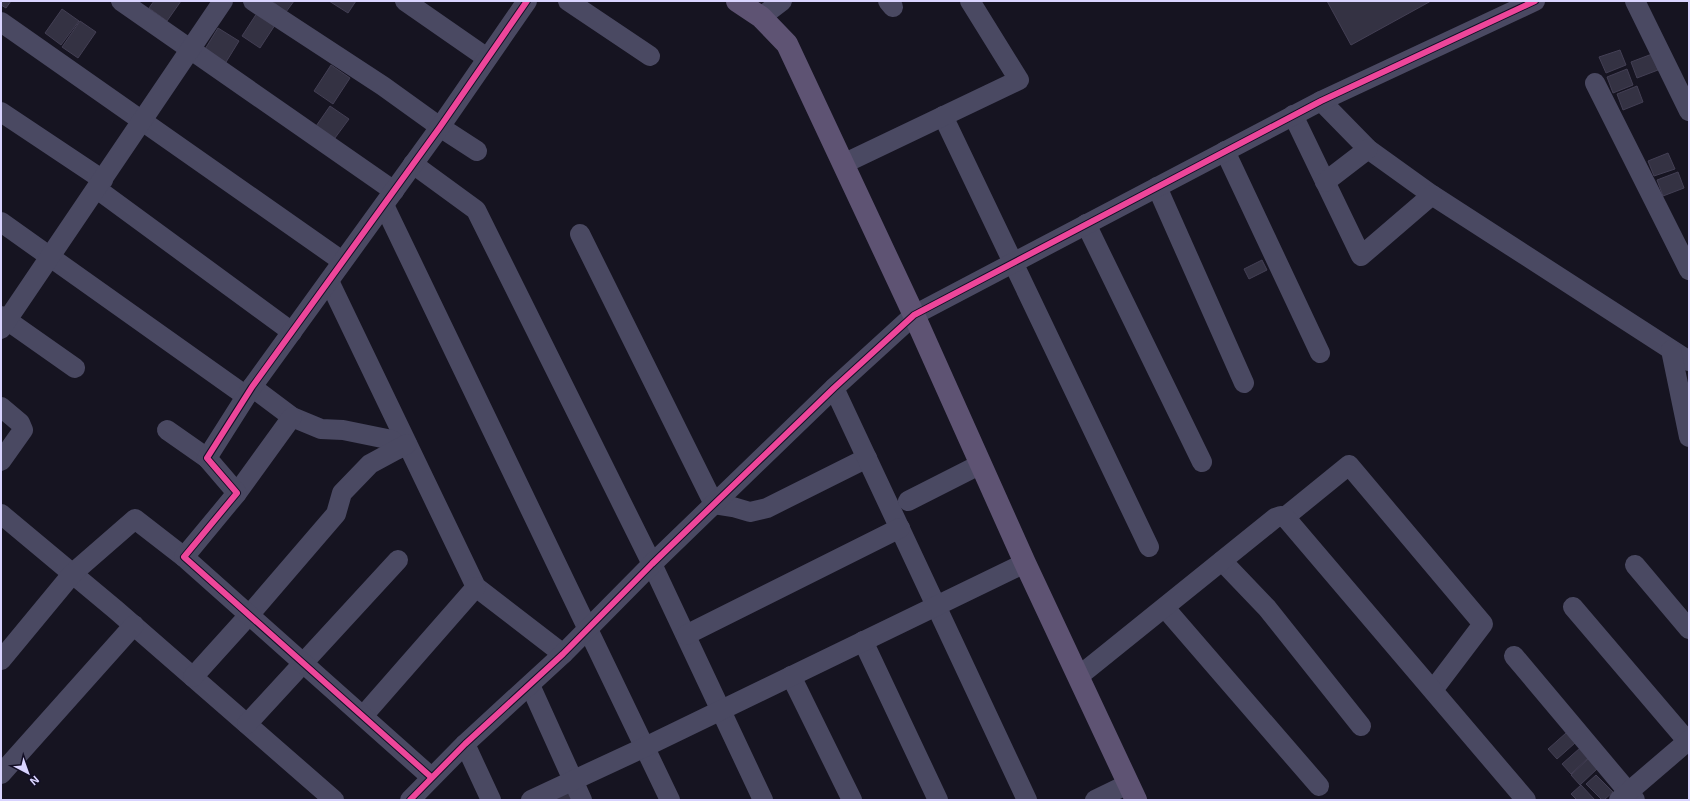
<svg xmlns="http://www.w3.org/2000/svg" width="1690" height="801" viewBox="0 0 1690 801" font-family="'Exo 2',sans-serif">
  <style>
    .building { fill: #343243; stroke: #433f54 }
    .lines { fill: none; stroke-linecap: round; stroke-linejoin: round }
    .minor { stroke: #4a4962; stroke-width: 20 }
    .major { stroke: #5e5373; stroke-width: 22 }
    .cycleway-casing { stroke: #130f26; stroke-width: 8 }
    .cycleway { stroke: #ed469a; stroke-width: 6 }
  </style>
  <rect width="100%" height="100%" fill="#161421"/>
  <g class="building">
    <path d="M 1,1 L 11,1 L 6,8 L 1,5 Z"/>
    <path d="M 154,1 L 181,1 L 167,21 L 149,8 Z"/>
    <path d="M 272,1 L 294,1 L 286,12 Z"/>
    <path d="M 329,1 L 356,1 L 348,13 Z"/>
    <path d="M 1327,1 L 1431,1 L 1351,45 Z"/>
    <path d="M 62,9 L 79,21 L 61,45 L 45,33 Z"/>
    <path d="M 257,13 L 275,25 L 260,48 L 242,36 Z"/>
    <path d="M 80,21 L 96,32 L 78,58 L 62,47 Z"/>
    <path d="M 218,28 L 239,41 L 223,67 L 202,54 Z"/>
    <path d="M 1620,50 L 1626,65 L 1606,73 L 1599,57 Z"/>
    <path d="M 1652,54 L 1658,70 L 1637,78 L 1631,62 Z"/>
    <path d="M 331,65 L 350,78 L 333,104 L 314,91 Z"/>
    <path d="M 1627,69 L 1633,85 L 1613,93 L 1607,77 Z"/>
    <path d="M 1637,86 L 1643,102 L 1623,110 L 1617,94 Z"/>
    <path d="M 330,106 L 349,119 L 332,142 L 314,129 Z"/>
    <path d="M 1668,153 L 1675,169 L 1654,176 L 1648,161 Z"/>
    <path d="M 1678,172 L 1684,188 L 1663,196 L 1657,180 Z"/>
    <path d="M 1262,260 L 1267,270 L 1249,279 L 1244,269 Z"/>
    <path d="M 1566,733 L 1575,743 L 1557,759 L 1548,749 Z"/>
    <path d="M 1580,748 L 1589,757 L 1571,774 L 1562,764 Z"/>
    <path d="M 1589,758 L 1598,768 L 1580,785 L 1571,775 Z"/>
    <path d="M 1596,775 L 1613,792 L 1604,800 L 1602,800 L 1586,784 Z"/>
    <path d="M 1581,785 L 1595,800 L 1577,800 L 1571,794 Z"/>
    <path d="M 569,791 L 574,800 L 551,800 Z"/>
  </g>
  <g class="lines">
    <g class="minor">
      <path d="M 121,1 L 394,191"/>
      <path d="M 253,1 L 383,86 L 440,127 L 477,151"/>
      <path d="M 405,1 L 487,58"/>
      <path d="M 568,1 L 650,56"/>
      <path d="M 888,1 L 893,7"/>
      <path d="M 1635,1 L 1689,111"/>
      <path d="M 761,17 L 782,1"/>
      <path d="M 1,22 L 342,261"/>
      <path d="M 1595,83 L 1689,270"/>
      <path d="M 1321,101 L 1368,149 L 1432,195 L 1689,361"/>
      <path d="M 1,112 L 103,180"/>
      <path d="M 1293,115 L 1361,256 L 1432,195"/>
      <path d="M 943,116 L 1149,547"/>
      <path d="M 1225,151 L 1320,353"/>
      <path d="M 413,164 L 476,210 L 652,564 L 763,800"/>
      <path d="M 843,164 L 1019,80 L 970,1"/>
      <path d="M 1325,182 L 1368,149"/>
      <path d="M 1157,187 L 1244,383"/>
      <path d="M 97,189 L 292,332"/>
      <path d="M 384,205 L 670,800"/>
      <path d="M 1,222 L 246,396"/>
      <path d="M 1086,224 L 1202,462"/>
      <path d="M 580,234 L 714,504 L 733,507 L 750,512 L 767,508 L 867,458"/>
      <path d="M 329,281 L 476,587 L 563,654"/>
      <path d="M 1,316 L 75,368"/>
      <path d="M 1,329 L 223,1"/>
      <path d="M 1671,350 L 1689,437"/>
      <path d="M 252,387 L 292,417 L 321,429 L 343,430 L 392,440 L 398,449"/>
      <path d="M 834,388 L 1027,800"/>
      <path d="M 1,407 L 20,423 L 23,430 L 1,461"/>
      <path d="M 167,430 L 207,458"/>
      <path d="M 237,493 L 292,417"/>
      <path d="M 908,501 L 981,464"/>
      <path d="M 1,514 L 116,610 L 334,800"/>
      <path d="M 1285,517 L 1349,465 L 1483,624 L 1433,690"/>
      <path d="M 1222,561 L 1267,608 L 1361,726"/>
      <path d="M 1635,565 L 1689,629"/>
      <path d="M 1573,607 L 1689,743"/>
      <path d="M 1165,608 L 1319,786"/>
      <path d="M 686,635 L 900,528"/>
      <path d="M 863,641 L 938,800"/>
      <path d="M 1514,656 L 1635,800"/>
      <path d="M 1,660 L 73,573 L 135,519 L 184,557"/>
      <path d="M 791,676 L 852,800"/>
      <path d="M 1079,676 L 1275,518 L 1281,516 L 1285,517 L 1526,800"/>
      <path d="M 193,677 L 250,614 L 336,514 L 342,493 L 370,464 L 407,444"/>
      <path d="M 530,685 L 582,800"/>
      <path d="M 363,716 L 476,587"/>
      <path d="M 247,724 L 398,560"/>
      <path d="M 465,744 L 491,800"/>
      <path d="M 1,774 L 134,625"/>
      <path d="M 431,777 L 184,557 L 237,493 L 207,458 L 252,387 L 440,127 L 527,1"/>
      <path d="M 410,800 L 465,744 L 563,654 L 652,564 L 834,388 L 914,315 L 1321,101 L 1535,1"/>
      <path d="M 531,800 L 645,747 L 1025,563"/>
      <path d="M 1095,800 L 1128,784"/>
      <path d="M 1619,800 L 1689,740"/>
    </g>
    <path class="major" d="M 737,1 L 761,17 L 787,44 L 914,315 L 1025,563 L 1136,800"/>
    <defs>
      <g id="cycleway">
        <path d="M 431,777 L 184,557 L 237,493 L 207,458 L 252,387 L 440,127 L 527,1"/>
        <path d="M 410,800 L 465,744 L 563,654 L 652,564 L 834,388 L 914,315 L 1321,101 L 1535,1"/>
      </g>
    </defs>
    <use href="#cycleway" class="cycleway-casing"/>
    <use href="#cycleway" class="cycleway"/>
  </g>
  <rect width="1690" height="801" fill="none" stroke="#d9d4ff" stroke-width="4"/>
  <g transform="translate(28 773) rotate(139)" stroke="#130f26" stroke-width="3" paint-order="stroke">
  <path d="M0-3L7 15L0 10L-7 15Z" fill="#d9d4ff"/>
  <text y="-6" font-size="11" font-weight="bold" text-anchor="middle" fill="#d9d4ff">N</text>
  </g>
</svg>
